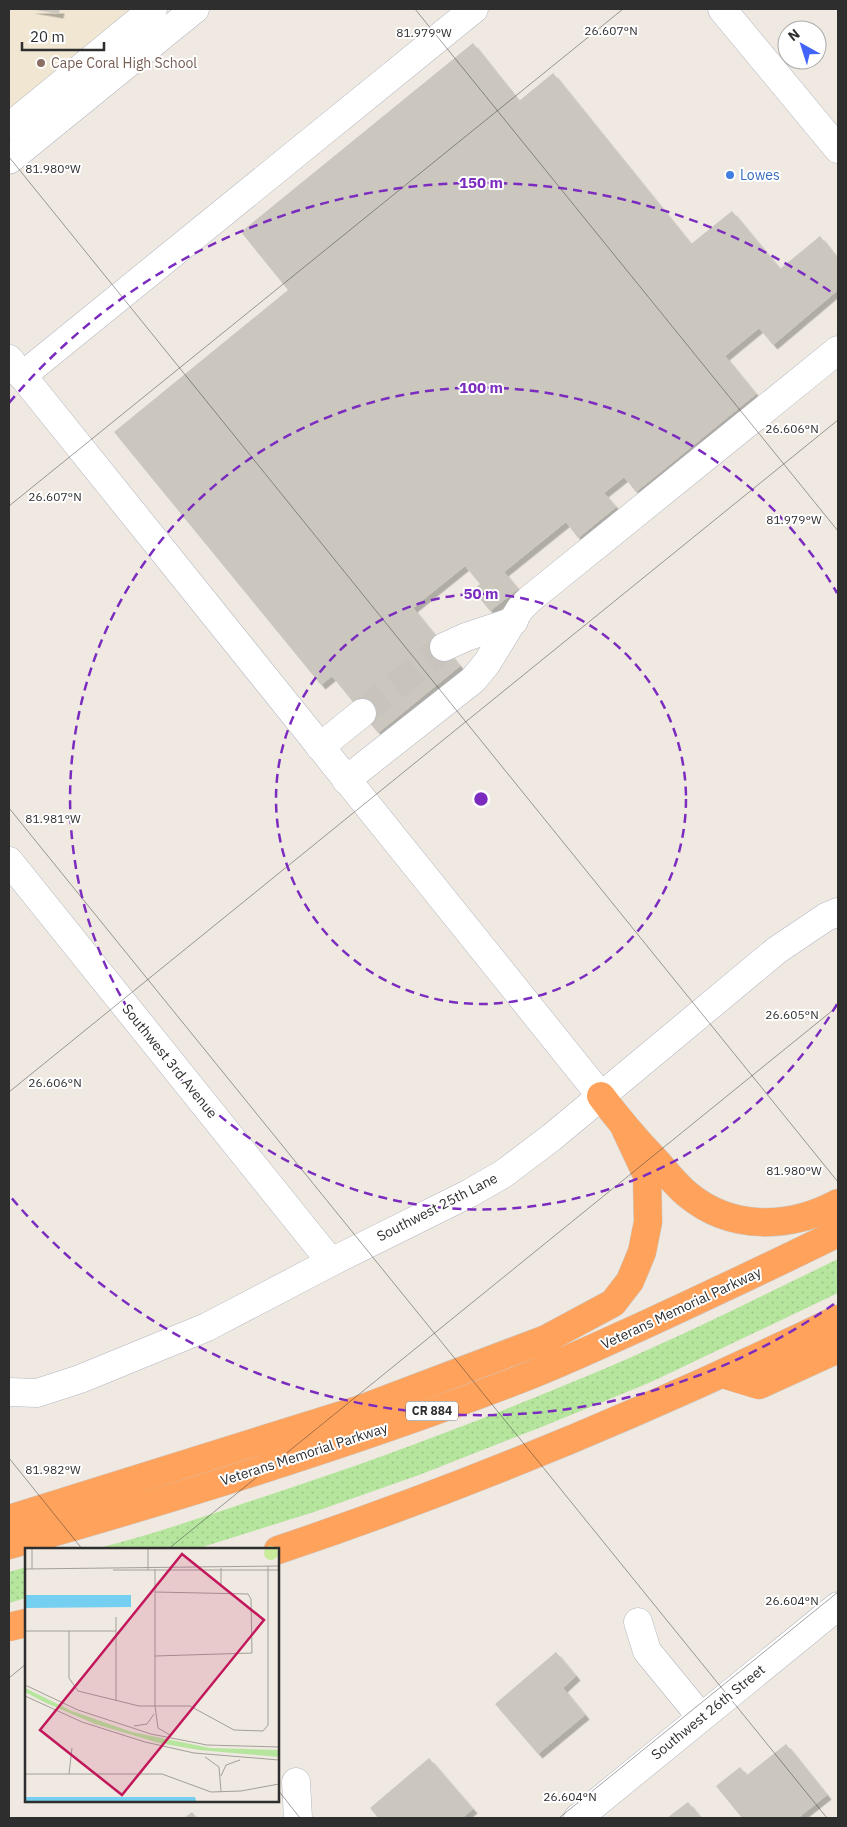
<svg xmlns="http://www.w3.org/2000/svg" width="847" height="1827" viewBox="0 0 847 1827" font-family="'IBM Plex Sans',sans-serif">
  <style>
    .education { fill: #f0e6d1 }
    .grass { fill: url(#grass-dots) }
    .building { fill: #cbc7bf; filter: url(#shadow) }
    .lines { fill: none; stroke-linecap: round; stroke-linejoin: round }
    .minor-tunnel { stroke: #c8c4bd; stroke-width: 28; stroke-dasharray: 28 14; stroke-linecap: butt }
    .minor-casing { stroke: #b4b7c1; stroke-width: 29 }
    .highway-casing { stroke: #c9c9c9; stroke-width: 29 }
    .minor { stroke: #fff; stroke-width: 28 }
    .highway { stroke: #ffa35c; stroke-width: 28 }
    .ticks { fill: none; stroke: #2e2e2e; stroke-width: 1; stroke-opacity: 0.45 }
    .ring { fill: none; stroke: #7b2cbf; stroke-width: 2.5; stroke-dasharray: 9 6 }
    .education-dot { fill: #8d6e63; stroke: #fff; stroke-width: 2 }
    .shop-dot { fill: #3f7fe0; stroke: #fff; stroke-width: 2 }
    .labels { text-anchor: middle; stroke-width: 4; stroke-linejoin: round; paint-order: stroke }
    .shield { fill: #fff; stroke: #6d6d6d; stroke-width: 1 }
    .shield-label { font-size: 12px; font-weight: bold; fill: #2e2e2e }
    .education-label { font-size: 14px; fill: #785e54; stroke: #fff; text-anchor: start }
    .shop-label { font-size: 14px; fill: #366cbe; stroke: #fff; text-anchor: start }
    .street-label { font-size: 14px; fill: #2e2e2e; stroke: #fff }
    .inset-road { fill: none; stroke: #a29e99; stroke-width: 1 }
    .view { fill: #c2185b; fill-opacity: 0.15; stroke: #c2185b; stroke-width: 2.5 }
    .inset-edge { fill: none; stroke: #2e2e2e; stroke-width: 2.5 }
    .ticks-label { font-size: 12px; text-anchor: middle; fill: #2e2e2e; stroke: #fff; stroke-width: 4; stroke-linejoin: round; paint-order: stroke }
    .centre { fill: #7b2cbf; stroke: #fff; stroke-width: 2.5 }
    .ring-label { font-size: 15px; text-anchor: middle; font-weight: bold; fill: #7b2cbf; stroke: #fff; stroke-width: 4; stroke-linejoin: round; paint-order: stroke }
  </style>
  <defs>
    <pattern id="grass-dots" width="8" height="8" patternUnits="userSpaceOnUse" patternTransform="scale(1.25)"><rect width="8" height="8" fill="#b6e59e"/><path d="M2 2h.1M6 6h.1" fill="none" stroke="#9dc588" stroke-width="1.8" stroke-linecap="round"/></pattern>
    <filter id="shadow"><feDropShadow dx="4.5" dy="4.5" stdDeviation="0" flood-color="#0004"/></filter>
  </defs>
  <rect width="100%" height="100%" fill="#efe9e1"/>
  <path class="education" d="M 9,9 L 140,9 L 9,117 Z"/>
  <g class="grass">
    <path d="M 838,1259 L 838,1293 L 651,1382 L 544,1426 L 419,1475 L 314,1512 L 196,1549 L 95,1549 C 151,1535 206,1516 260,1498 C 371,1462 480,1421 587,1376 C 672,1341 755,1299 838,1259 Z"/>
    <path d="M 26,1567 L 26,1598 L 9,1603 L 9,1572 Z"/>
  </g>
  <g class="building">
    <path d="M 30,9 L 60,9 L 59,14 Z"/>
    <path d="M 473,43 L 519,101 L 553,73 L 691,244 L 732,211 L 780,269 L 820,236 L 838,259 L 838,290 L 773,345 L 759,328 L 725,356 L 756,394 L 636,492 L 624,477 L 604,493 L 616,507 L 578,538 L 566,522 L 504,572 L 518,589 L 490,611 L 473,590 L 480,584 L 465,566 L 413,608 L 460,666 L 378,733 L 332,676 L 321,685 L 114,432 L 288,290 L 241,232 Z"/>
    <path d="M 556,1652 L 576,1676 L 563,1688 L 585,1715 L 538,1754 L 495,1704 Z"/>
    <path d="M 786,1744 L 827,1795 L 798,1818 L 742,1818 L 716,1786 L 740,1767 L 747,1775 Z"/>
    <path d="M 429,1758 L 473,1809 L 462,1818 L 378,1818 L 370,1808 Z"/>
    <path d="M 688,1802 L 701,1818 L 667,1818 Z"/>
    <path d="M 192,1812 L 197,1818 L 184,1818 Z"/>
  </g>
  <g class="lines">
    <path class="minor-tunnel" d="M 362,713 L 444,647"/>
    <defs>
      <g id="minor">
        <path d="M 722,9 L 838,149"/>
        <path d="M 9,127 L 153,9"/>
        <path d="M 9,160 L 195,9"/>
        <path d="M 9,359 L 601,1096"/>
        <path d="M 22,376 L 474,9"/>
        <path d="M 444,647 L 466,637 L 514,621"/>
        <path d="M 320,747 L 362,713"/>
        <path d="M 346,780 L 473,680 L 487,663 L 520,609 L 530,599 L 838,350"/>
        <path d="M 9,861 L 331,1262"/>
        <path d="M 9,1392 L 37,1393 L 80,1379 L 207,1327 L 331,1262 L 470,1193 L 503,1174 L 552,1137 L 777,950 L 826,917 L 838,912"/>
        <path d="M 638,1622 L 647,1651 L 701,1717"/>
        <path d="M 296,1782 L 298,1818"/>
        <path d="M 578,1818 L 838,1606"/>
      </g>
      <g id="highway">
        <path d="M 601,1096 C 618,1119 636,1140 656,1161 C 666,1172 676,1185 687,1194 C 731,1231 790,1229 838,1203"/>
        <path d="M 723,1374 L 759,1385 L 838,1349"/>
        <path d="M 9,1519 L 358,1410 L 546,1339 L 613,1303 L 630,1281 L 642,1252 L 648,1222 L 647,1175 L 625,1128"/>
        <path d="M 9,1545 C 180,1497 352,1444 518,1380 C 560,1364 600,1345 640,1327 C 707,1296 773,1265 838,1233"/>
        <path d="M 278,1550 C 469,1486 656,1407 838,1319"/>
        <path d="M 9,1627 L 26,1623"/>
      </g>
    </defs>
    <use href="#minor" class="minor-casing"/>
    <use href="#highway" class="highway-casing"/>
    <use href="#minor" class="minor"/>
    <use href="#highway" class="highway"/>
  </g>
  <path class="ticks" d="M 415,9 L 838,531M 9,157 L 838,1182M 9,506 L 623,9M 9,808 L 827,1818M 9,1092 L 838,420M 9,1458 L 83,1550M 167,1550 L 838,1006M 9,1678 L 26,1664M 278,1790 L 300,1818M 559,1818 L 838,1592"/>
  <g class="ring">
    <circle cx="481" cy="799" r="205"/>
    <path d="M837 1004A411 411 0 1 1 837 593"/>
    <path d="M834 1304A616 616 0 0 1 9 1195M9 403A616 616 0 0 1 834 294"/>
  </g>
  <circle class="education-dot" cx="41" cy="63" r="5"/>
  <circle class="shop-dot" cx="730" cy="175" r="5"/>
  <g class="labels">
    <rect class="shield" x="406" y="1401.5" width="52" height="19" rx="4"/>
    <g class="shield-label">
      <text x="432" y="1415">CR 884</text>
    </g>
    <g class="education-label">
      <text x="51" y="68">Cape Coral High School</text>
    </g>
    <g class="shop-label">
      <text x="740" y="180">Lowes</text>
    </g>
    <g class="street-label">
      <text transform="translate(170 1061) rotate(51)" y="5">Southwest 3rd Avenue</text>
      <text transform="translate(437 1207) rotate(-27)" y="5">Southwest 25th Lane</text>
      <text transform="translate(681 1308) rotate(-25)" y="5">Veterans Memorial Parkway</text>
      <text transform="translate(304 1454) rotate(-18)" y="5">Veterans Memorial Parkway</text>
      <text transform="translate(708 1712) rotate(-39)" y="5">Southwest 26th Street</text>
    </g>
  </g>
  <g transform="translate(25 1548)">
    <rect width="254" height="254" fill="#efe9e1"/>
    <path d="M 0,140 L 47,163 L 107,184 L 185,200 L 254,202 L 254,209 L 174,202 L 134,195 L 70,176 L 19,154 L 0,144 Z" fill="#b6e59e"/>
    <path d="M239 5a7 7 0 1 1 14 0a7 7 0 1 1-14 0Z" fill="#c9ec9a"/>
    <path d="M 0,47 L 106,47 L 106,59 L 0,60 ZM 0,249 L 170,249 L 171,253 L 0,253 Z" fill="#75cff0"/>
    <path class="inset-road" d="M 7,1 L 7,21M 123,1 L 123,22M 0,21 L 254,18M 88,22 L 254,22M 196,38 L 196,20M 0,83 L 91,83M 44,83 L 44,130 L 53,143 L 114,158 L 165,158 L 209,182 L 238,183 L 243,177 L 243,18M 130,108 L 227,105 L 226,51 L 223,46 L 130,44M 0,137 L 53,162 L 126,186 L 182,197 L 254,199M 0,148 L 57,174 L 120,194 L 169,205 L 254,212M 91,153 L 91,69M 130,158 L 130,21M 130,158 L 133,180 L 145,187M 109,178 L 122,176 L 129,166M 180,209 L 194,219 L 196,243M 0,226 L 137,226 L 186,244 L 216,243 L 254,236M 44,226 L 47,200M 196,228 L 201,217 L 215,212"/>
    <path class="view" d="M 157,6 L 239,72 L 97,247 L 15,182 Z"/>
    <rect width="254" height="254" class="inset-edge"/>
  </g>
  <g class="ticks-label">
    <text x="611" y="35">26.607°N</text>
    <text x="424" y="37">81.979°W</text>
    <text x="53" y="173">81.980°W</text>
    <text x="792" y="433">26.606°N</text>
    <text x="55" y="501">26.607°N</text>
    <text x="794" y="524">81.979°W</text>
    <text x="53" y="823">81.981°W</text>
    <text x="792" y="1019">26.605°N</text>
    <text x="55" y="1087">26.606°N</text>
    <text x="794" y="1175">81.980°W</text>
    <text x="53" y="1474">81.982°W</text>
    <text x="792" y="1605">26.604°N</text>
    <text x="570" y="1801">26.604°N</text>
  </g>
  <circle cx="481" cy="799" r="8" class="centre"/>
  <g class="ring-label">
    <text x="481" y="188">150 m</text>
    <text x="481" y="393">100 m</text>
    <text x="481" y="599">50 m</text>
  </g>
  <rect width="847" height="1827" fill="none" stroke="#2e2e2e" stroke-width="20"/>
  <g transform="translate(802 45) rotate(321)"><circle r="24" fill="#ffffff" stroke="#ababab"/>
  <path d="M0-4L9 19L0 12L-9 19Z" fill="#4264fb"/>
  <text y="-8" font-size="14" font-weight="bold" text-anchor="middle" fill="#2e2e2e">N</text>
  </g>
  <path d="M22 42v8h82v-8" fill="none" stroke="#2e2e2e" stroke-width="2.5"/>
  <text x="30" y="42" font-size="15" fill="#2e2e2e" stroke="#ffffff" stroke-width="4" paint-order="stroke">20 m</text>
</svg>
